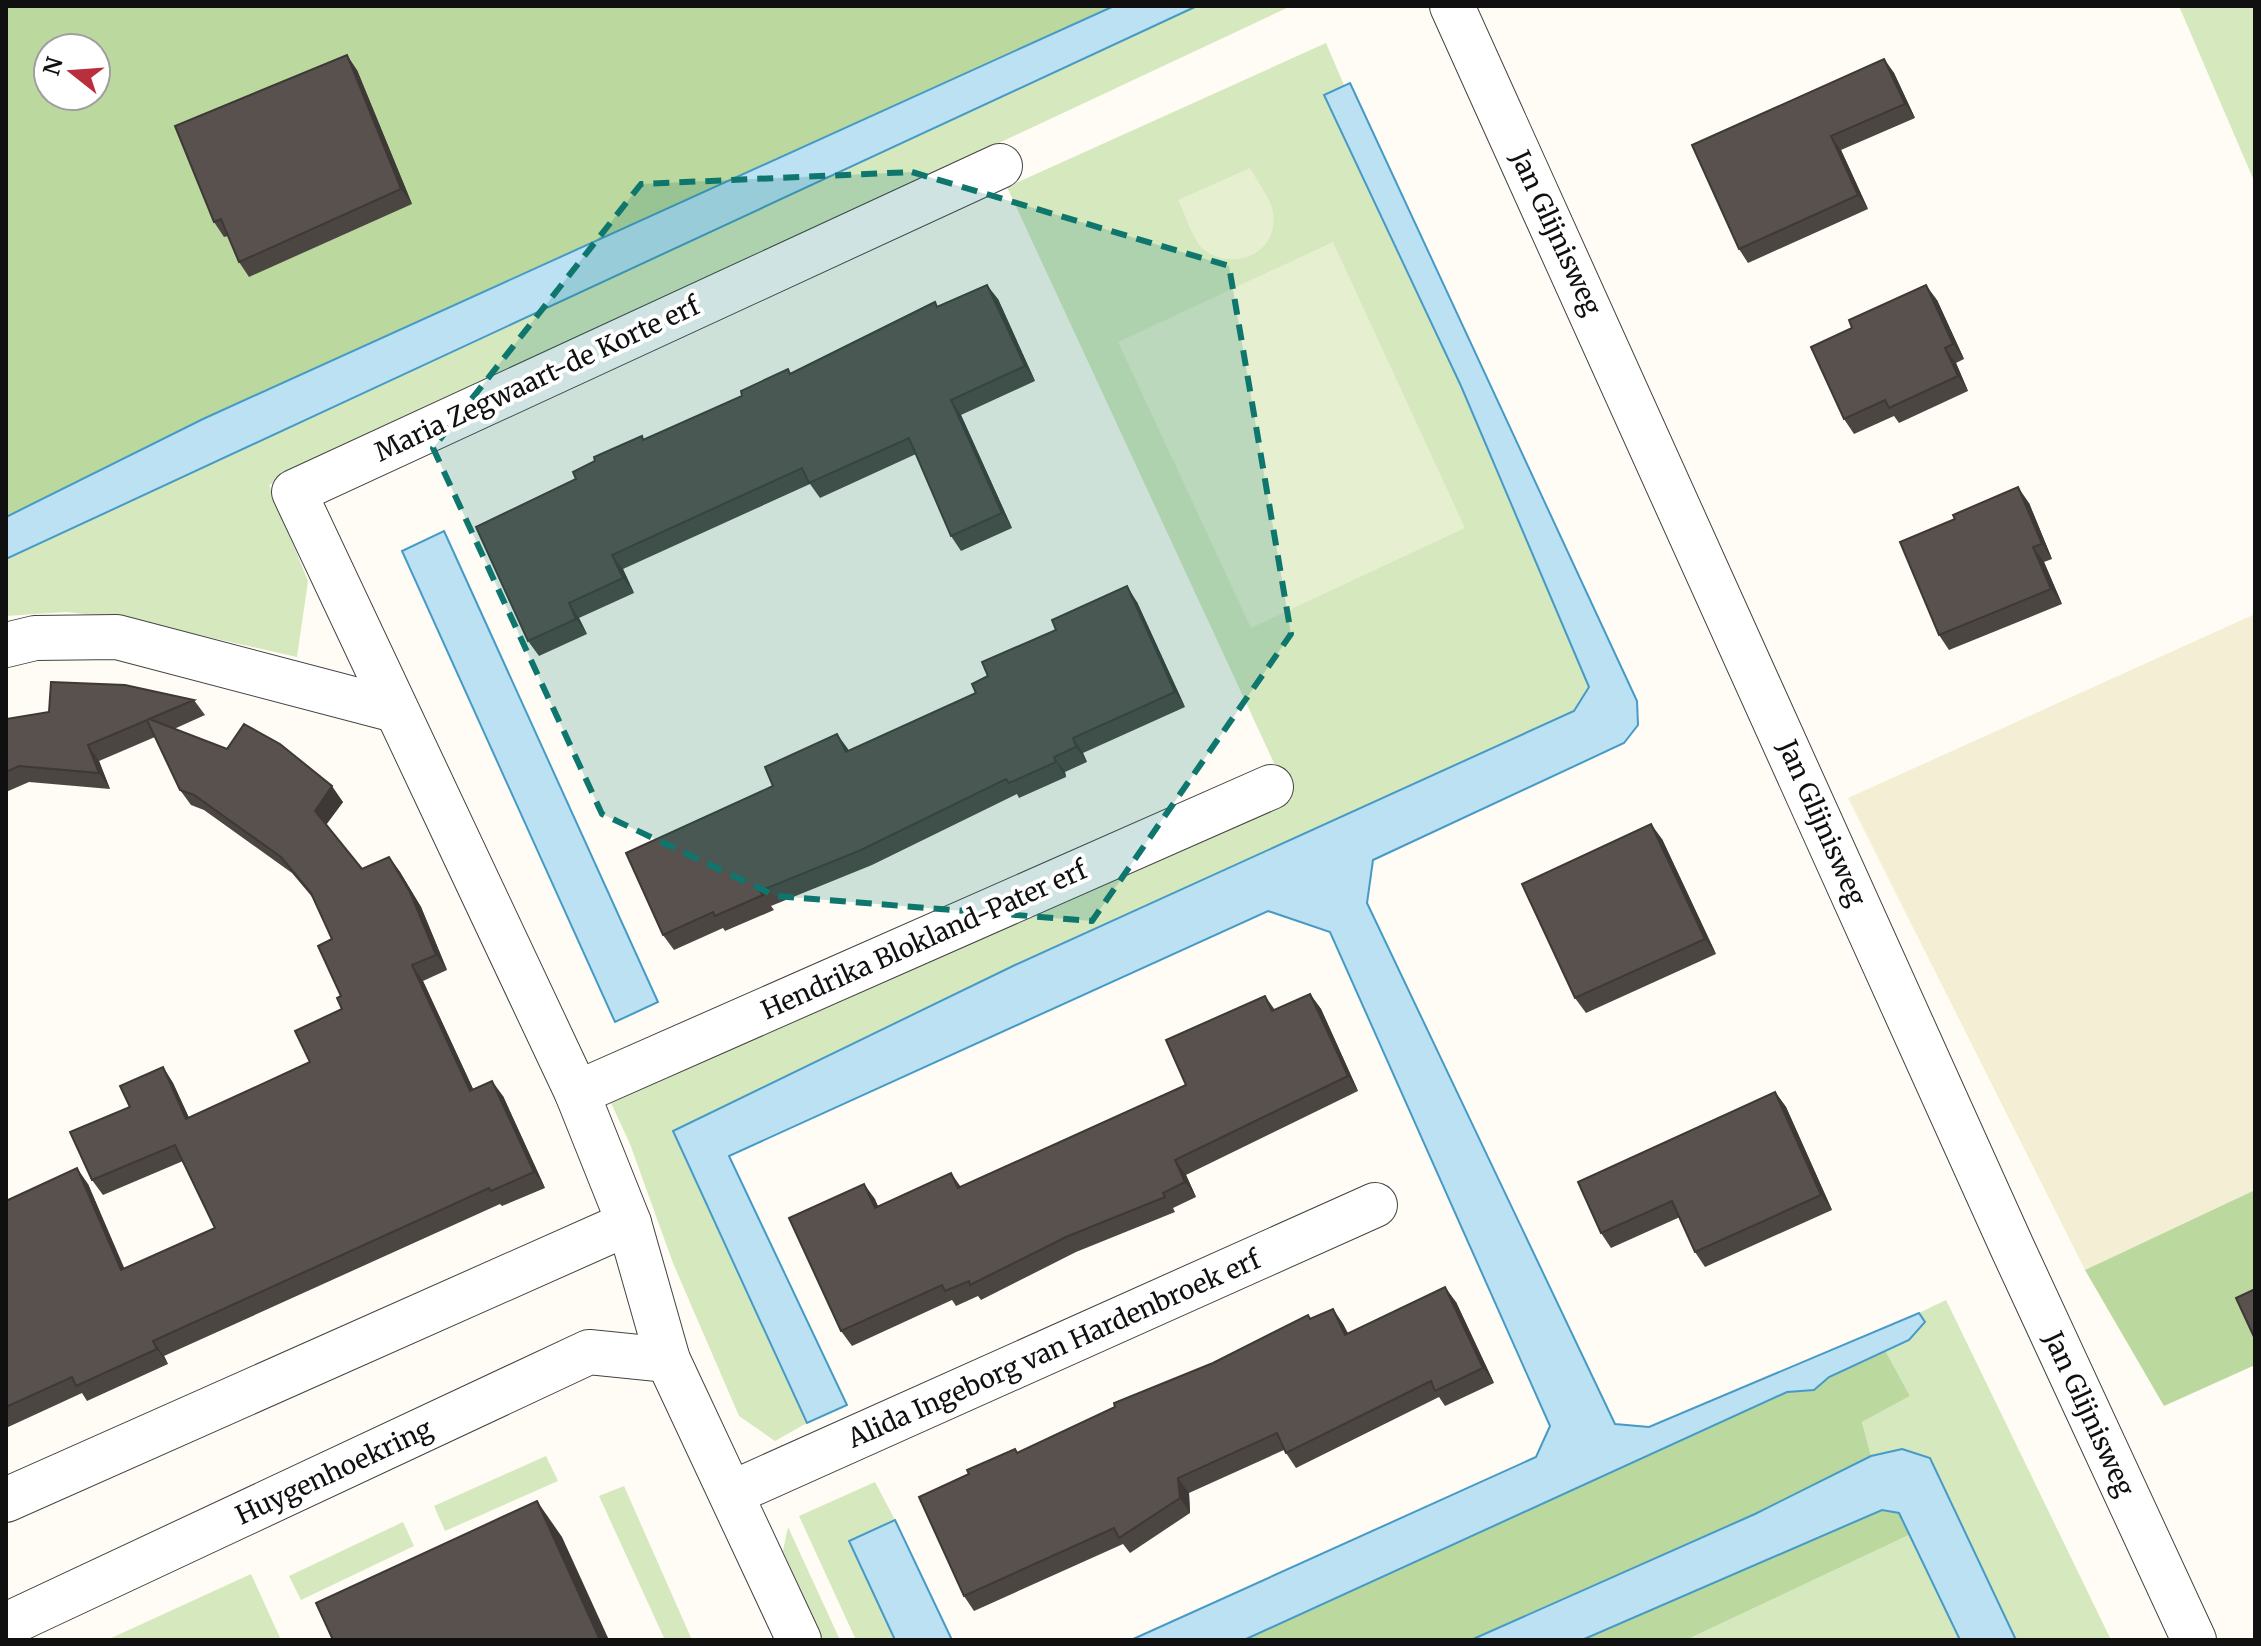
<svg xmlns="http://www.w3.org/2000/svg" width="2261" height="1646" viewBox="0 0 2261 1646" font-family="Merriweather,serif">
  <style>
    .farmland { fill: #f4efd4 }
    .green { fill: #d6e8be }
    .forest { fill: #bbd89e; fill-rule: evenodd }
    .pitch { fill: #e6efd0 }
    .water { fill: #bbe1f3; stroke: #469ac6; stroke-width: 2 }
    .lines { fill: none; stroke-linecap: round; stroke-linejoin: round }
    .minor-casing { stroke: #434343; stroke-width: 46 }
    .minor { stroke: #fff; stroke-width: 44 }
    .wall { fill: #4c4642 }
    .shaded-wall { fill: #3e3936 }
    .building { fill: #58514d; stroke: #3e3936; stroke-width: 2 }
    .marked { fill: #0f766e; fill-opacity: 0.2; stroke: #0f766e; stroke-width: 6; stroke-dasharray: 16 10; stroke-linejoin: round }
    .labels { text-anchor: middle; stroke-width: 8; stroke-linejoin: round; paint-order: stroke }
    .street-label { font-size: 26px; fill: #101010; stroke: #fff }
  </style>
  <rect width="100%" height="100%" fill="#fefcf4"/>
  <path class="farmland" d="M 2255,614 L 2255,1190 L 2085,1270 L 1848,798 Z"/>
  <g class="green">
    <path d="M 1197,6 L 1291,6 L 269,485 L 308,581 L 297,657 L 128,619 L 66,612 L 6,616 L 6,559 Z"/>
    <path d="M 2179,6 L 2255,6 L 2255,183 Z"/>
    <path d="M 1326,43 L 1344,85 L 1324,95 L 1461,386 L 1590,687 L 1574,712 L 1015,965 L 673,1131 L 807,1423 L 775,1441 L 739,1416 L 673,1263 L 630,1144 L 611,1103 L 1287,791 L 1007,187 Z"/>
    <path d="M 1946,1300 L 2111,1640 L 2016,1640 L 1930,1458 L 1902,1449 L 1871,1456 L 1862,1422 L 1910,1396 L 1885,1350 L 1909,1340 L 1925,1322 L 1919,1313 Z"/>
    <path d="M 546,1456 L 558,1481 L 445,1531 L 434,1506 Z"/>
    <path d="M 875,1482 L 895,1520 L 849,1542 L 895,1640 L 856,1640 L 799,1516 Z"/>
    <path d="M 624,1486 L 692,1640 L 665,1640 L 599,1496 Z"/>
    <path d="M 403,1522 L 414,1546 L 301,1600 L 289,1576 Z"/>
    <path d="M 788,1527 L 840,1640 L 823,1640 L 783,1551 Z"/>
    <path d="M 1911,1534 L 1960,1640 L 1686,1640 Z"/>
    <path d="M 251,1574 L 281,1640 L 107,1640 Z"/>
  </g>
  <g class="forest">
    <path d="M 6,6 L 1114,6 L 203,419 L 6,517 ZM 48,48 L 96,48 L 96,96 L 48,96 Z"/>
    <path d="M 2255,1190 L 2255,1365 L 2164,1406 L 2085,1270 Z"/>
    <path d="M 1885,1350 L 1910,1396 L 1862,1422 L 1871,1456 L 1755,1514 L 1471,1640 L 1244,1640 L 1787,1392 L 1814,1390 L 1829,1377 Z"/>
    <path d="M 1882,1510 L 1898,1513 L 1911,1534 L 1686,1640 L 1582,1640 Z"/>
  </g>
  <g class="pitch">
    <path d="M 1250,168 C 1257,181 1270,197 1273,212 C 1280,253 1233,273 1203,249 C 1192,239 1185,213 1178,200 Z"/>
    <path d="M 1333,242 L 1465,528 L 1251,628 L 1118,342 Z"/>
  </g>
  <g class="water">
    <path d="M 1114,6 L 1197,6 L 6,559 L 6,517 L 203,419 Z"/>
    <path d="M 1350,83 L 1637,701 L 1638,725 L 1624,743 L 1373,860 L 1367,903 L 1615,1424 L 1649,1427 L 1919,1313 L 1925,1322 L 1909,1340 L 1829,1377 L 1814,1390 L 1787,1392 L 1244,1640 L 1131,1640 L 1536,1457 L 1550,1426 L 1330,932 L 1268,911 L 729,1156 L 847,1405 L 807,1423 L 673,1131 L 1015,965 L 1574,711 L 1589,687 L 1461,386 L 1324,95 Z"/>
    <path d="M 444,531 L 658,1002 L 615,1022 L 402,551 Z"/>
    <path d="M 1902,1449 L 1930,1458 L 2016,1640 L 1960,1640 L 1899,1513 L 1882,1510 L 1582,1640 L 1471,1640 L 1755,1514 L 1871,1456 Z"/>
    <path d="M 895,1520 L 952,1640 L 895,1640 L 849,1541 Z"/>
  </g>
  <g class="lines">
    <defs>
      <g id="minor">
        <path d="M 1452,6 L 2012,1247 L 2194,1640"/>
        <path d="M 6,645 L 35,638 L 117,637 L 395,710"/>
        <path d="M 577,1093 L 1271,787"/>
        <path d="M 732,1493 L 1375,1205"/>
        <path d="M 6,1500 L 629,1223"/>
        <path d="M 6,1625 L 589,1352 L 668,1360"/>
        <path d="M 799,1640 L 668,1360 L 629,1223 L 577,1093 L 294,492 L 1000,166"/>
      </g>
    </defs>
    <use href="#minor" class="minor-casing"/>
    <use href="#minor" class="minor"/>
  </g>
  <g class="wall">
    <path d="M 1884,59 L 1894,73 L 1915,118 L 1841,150 L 1868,209 L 1748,263 L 1739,249 Z"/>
    <path d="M 357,70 L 412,204 L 249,277 L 239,262 L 228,236 L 224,237 L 214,222 Z"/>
    <path d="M 998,299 L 1035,381 L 961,415 L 1012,528 L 961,551 L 951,536 L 916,454 L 820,498 L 810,484 L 623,569 L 634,593 L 579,618 L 587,634 L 539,656 L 528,641 L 576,479 L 644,440 L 938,307 Z"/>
    <path d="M 1937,300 L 1964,359 L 1956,363 L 1968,391 L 1899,423 L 1894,416 L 1854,434 L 1844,419 Z"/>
    <path d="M 2029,503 L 2052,559 L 2044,562 L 2062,604 L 1949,650 L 1939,635 L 1955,519 Z"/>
    <path d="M 1137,602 L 1185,707 L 1083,753 L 1087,762 L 1065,772 L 1066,777 L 1019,798 L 1017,794 L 872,865 L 771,906 L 774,910 L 725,931 L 723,928 L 674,950 L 663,935 L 849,751 L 976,693 Z"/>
    <path d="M 194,700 L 205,715 L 174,729 L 343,802 L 326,825 L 362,869 L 389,857 L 400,872 L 421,907 L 447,970 L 423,981 L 473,1089 L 503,1096 L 545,1188 L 502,1206 L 500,1204 L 164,1356 L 168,1364 L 87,1401 L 82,1393 L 6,1428 L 6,1201 L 88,1184 L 124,1269 L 215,1228 L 183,1161 L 103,1195 L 92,1180 L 130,1107 L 163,1067 L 173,1083 L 189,1118 L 310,1062 L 342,1009 L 332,939 L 313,898 L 292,873 L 204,810 L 191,805 L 180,790 L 155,737 L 99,761 L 110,789 L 29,782 L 6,792 L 6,719 L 49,712 Z"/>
    <path d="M 1662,839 L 1716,954 L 1586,1013 L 1575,998 Z"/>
    <path d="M 1310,994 L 1321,1009 L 1358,1091 L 1186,1175 L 1196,1197 L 1173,1208 L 1175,1212 L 1076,1252 L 981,1300 L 978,1296 L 956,1306 L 952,1300 L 852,1346 L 841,1331 L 864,1184 L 878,1206 L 951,1173 L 961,1187 L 1186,1085 L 1265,996 L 1275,1010 Z"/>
    <path d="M 1775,1092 L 1786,1107 L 1832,1210 L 1705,1267 L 1695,1252 L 1680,1217 L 1611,1248 L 1601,1233 Z"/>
    <path d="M 1456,1302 L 1494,1383 L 1445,1406 L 1439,1397 L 1296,1468 L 1284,1450 L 1189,1493 L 1190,1513 L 1130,1553 L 1123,1544 L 974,1611 L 964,1596 L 1213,1363 L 1333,1309 L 1343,1324 L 1348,1333 Z"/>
  </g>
  <g class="shaded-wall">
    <path d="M 347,55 L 357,70 L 412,204 L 401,189 Z"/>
    <path d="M 1884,59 L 1894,73 L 1915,118 L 1905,104 Z"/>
    <path d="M 1831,136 L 1841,150 L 1868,209 L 1858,195 Z"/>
    <path d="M 987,285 L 998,299 L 1035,381 L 1025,366 Z"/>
    <path d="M 1926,285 L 1937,300 L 1964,359 L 1953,344 Z"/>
    <path d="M 1945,348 L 1956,363 L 1968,391 L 1958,376 Z"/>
    <path d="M 951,400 L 961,415 L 1012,528 L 1002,513 Z"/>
    <path d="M 2018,487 L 2029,503 L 2052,559 L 2042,544 Z"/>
    <path d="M 2033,547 L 2044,562 L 2062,604 L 2051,589 Z"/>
    <path d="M 612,555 L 623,569 L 634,593 L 623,578 Z"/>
    <path d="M 1127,586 L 1137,602 L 1185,707 L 1175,692 Z"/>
    <path d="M 569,603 L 579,618 L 587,634 L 576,619 Z"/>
    <path d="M 837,734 L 848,749 L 856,768 L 846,752 Z"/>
    <path d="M 1073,738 L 1083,753 L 1087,762 L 1076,747 Z"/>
    <path d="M 88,745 L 99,761 L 110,789 L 99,773 Z"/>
    <path d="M 1054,757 L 1065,772 L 1066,777 L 1056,762 Z"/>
    <path d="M 332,786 L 343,802 L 325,826 L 315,811 Z"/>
    <path d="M 1651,824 L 1662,839 L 1716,954 L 1705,939 Z"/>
    <path d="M 389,857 L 400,872 L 421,907 L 447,970 L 436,955 Z"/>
    <path d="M 412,965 L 423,981 L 481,1106 L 470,1091 Z"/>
    <path d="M 1310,994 L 1321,1009 L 1358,1091 L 1348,1076 Z"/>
    <path d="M 163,1067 L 173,1083 L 197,1135 L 186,1119 Z"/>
    <path d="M 492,1081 L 503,1096 L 545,1188 L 534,1172 Z"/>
    <path d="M 1775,1092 L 1786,1107 L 1832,1210 L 1821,1195 Z"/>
    <path d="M 1175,1160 L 1186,1175 L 1196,1197 L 1185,1182 Z"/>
    <path d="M 77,1168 L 88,1184 L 132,1286 L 121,1270 Z"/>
    <path d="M 864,1184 L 875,1199 L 885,1223 L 875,1208 Z"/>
    <path d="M 1445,1287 L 1456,1302 L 1494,1383 L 1483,1368 Z"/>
    <path d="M 1333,1309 L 1343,1324 L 1355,1350 L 1345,1335 Z"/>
    <path d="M 153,1341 L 164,1356 L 168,1364 L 157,1349 Z"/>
    <path d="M 1178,1478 L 1189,1493 L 1190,1513 L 1180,1498 Z"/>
    <path d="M 537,1501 L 562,1537 L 609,1640 L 600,1640 Z"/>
  </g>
  <g class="building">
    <path d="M 347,55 L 401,189 L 239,262 L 221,219 L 214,222 L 175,126 Z"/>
    <path d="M 1884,59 L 1905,104 L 1831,136 L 1858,195 L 1739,249 L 1692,145 Z"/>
    <path d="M 987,285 L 1025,366 L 951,400 L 1002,513 L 951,536 L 909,438 L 809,483 L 802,468 L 612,555 L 623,578 L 569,603 L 576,619 L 528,641 L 476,527 L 576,479 L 573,472 L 595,461 L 594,457 L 642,436 L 643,440 L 742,396 L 741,391 L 788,369 L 790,374 L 935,302 L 937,307 Z"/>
    <path d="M 1926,285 L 1953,344 L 1945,348 L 1958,376 L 1889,408 L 1885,400 L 1844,419 L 1811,347 L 1852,328 L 1849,320 Z"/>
    <path d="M 2018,487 L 2042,544 L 2033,547 L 2051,589 L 1939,635 L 1900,542 L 1955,519 L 1953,515 Z"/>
    <path d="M 1127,586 L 1175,692 L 1073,738 L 1076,747 L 1054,757 L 1056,762 L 1009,783 L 1006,779 L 861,850 L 760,891 L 763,895 L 715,916 L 713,912 L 663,935 L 626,853 L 773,786 L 765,767 L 837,734 L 846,752 L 976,693 L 972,684 L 988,676 L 982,662 L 1056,630 L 1052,620 Z"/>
    <path d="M 51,682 L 125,685 L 194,700 L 149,719 L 227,749 L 244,724 L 280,744 L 332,786 L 315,811 L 362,869 L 389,857 L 410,892 L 436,955 L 412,965 L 470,1091 L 492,1081 L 534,1172 L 491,1191 L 489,1188 L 153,1341 L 157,1349 L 76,1386 L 72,1377 L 6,1407 L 6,1201 L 77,1168 L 121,1270 L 215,1228 L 175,1145 L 92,1180 L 70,1132 L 130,1107 L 120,1086 L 163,1067 L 186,1119 L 310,1062 L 295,1031 L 342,1009 L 337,998 L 341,996 L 318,946 L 332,939 L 311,893 L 281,857 L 194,795 L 180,790 L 147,720 L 88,745 L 99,773 L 19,766 L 6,772 L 6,719 L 49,712 Z"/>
    <path d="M 1651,824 L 1705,939 L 1575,998 L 1522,884 Z"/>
    <path d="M 1310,994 L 1348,1076 L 1175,1160 L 1185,1182 L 1163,1193 L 1165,1197 L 1066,1237 L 970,1285 L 969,1281 L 945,1291 L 942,1285 L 841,1331 L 789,1218 L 864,1184 L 875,1208 L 951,1173 L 958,1188 L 1186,1085 L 1166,1040 L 1265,996 L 1272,1011 Z"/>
    <path d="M 1775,1092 L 1821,1195 L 1695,1252 L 1672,1201 L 1601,1233 L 1578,1182 Z"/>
    <path d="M 1445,1287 L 1483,1368 L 1435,1391 L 1431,1381 L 1286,1453 L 1277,1433 L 1178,1478 L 1180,1498 L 1119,1538 L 1114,1528 L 964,1596 L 919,1497 L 969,1474 L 967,1470 L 1015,1449 L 1017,1453 L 1115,1407 L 1114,1403 L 1213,1363 L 1308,1315 L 1310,1319 L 1333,1309 L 1345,1335 Z"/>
    <path d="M 2255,1289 L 2255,1339 L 2236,1298 Z"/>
    <path d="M 537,1501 L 600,1640 L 333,1640 L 316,1603 Z"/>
  </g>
  <path class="marked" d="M 912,172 L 1229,266 L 1291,634 L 1092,921 L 776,896 L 602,814 L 433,448 L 641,184 Z"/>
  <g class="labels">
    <g class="street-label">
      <text transform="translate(1556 233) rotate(65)" y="9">Jan Glijnisweg</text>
      <text transform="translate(537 379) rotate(-25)" y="9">Maria Zegwaart-de Korte erf</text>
      <text transform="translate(1822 823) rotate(66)" y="9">Jan Glijnisweg</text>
      <text transform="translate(924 940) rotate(-24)" y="9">Hendrika Blokland-Pater erf</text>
      <text transform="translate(1054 1349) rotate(-24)" y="9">Alida Ingeborg van Hardenbroek erf</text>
      <text transform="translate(2089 1414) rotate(65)" y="9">Jan Glijnisweg</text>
      <text transform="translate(334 1472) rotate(-25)" y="9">Huygenhoekring</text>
    </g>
  </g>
  <rect width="2261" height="1646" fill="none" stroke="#101010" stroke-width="16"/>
  <g transform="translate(72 72) rotate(287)"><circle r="38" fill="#ffffff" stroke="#9f9f9f" stroke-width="2"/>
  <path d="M0-6L14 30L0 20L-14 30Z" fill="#b92f3d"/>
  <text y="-12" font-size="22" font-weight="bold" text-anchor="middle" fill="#101010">N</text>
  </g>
</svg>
